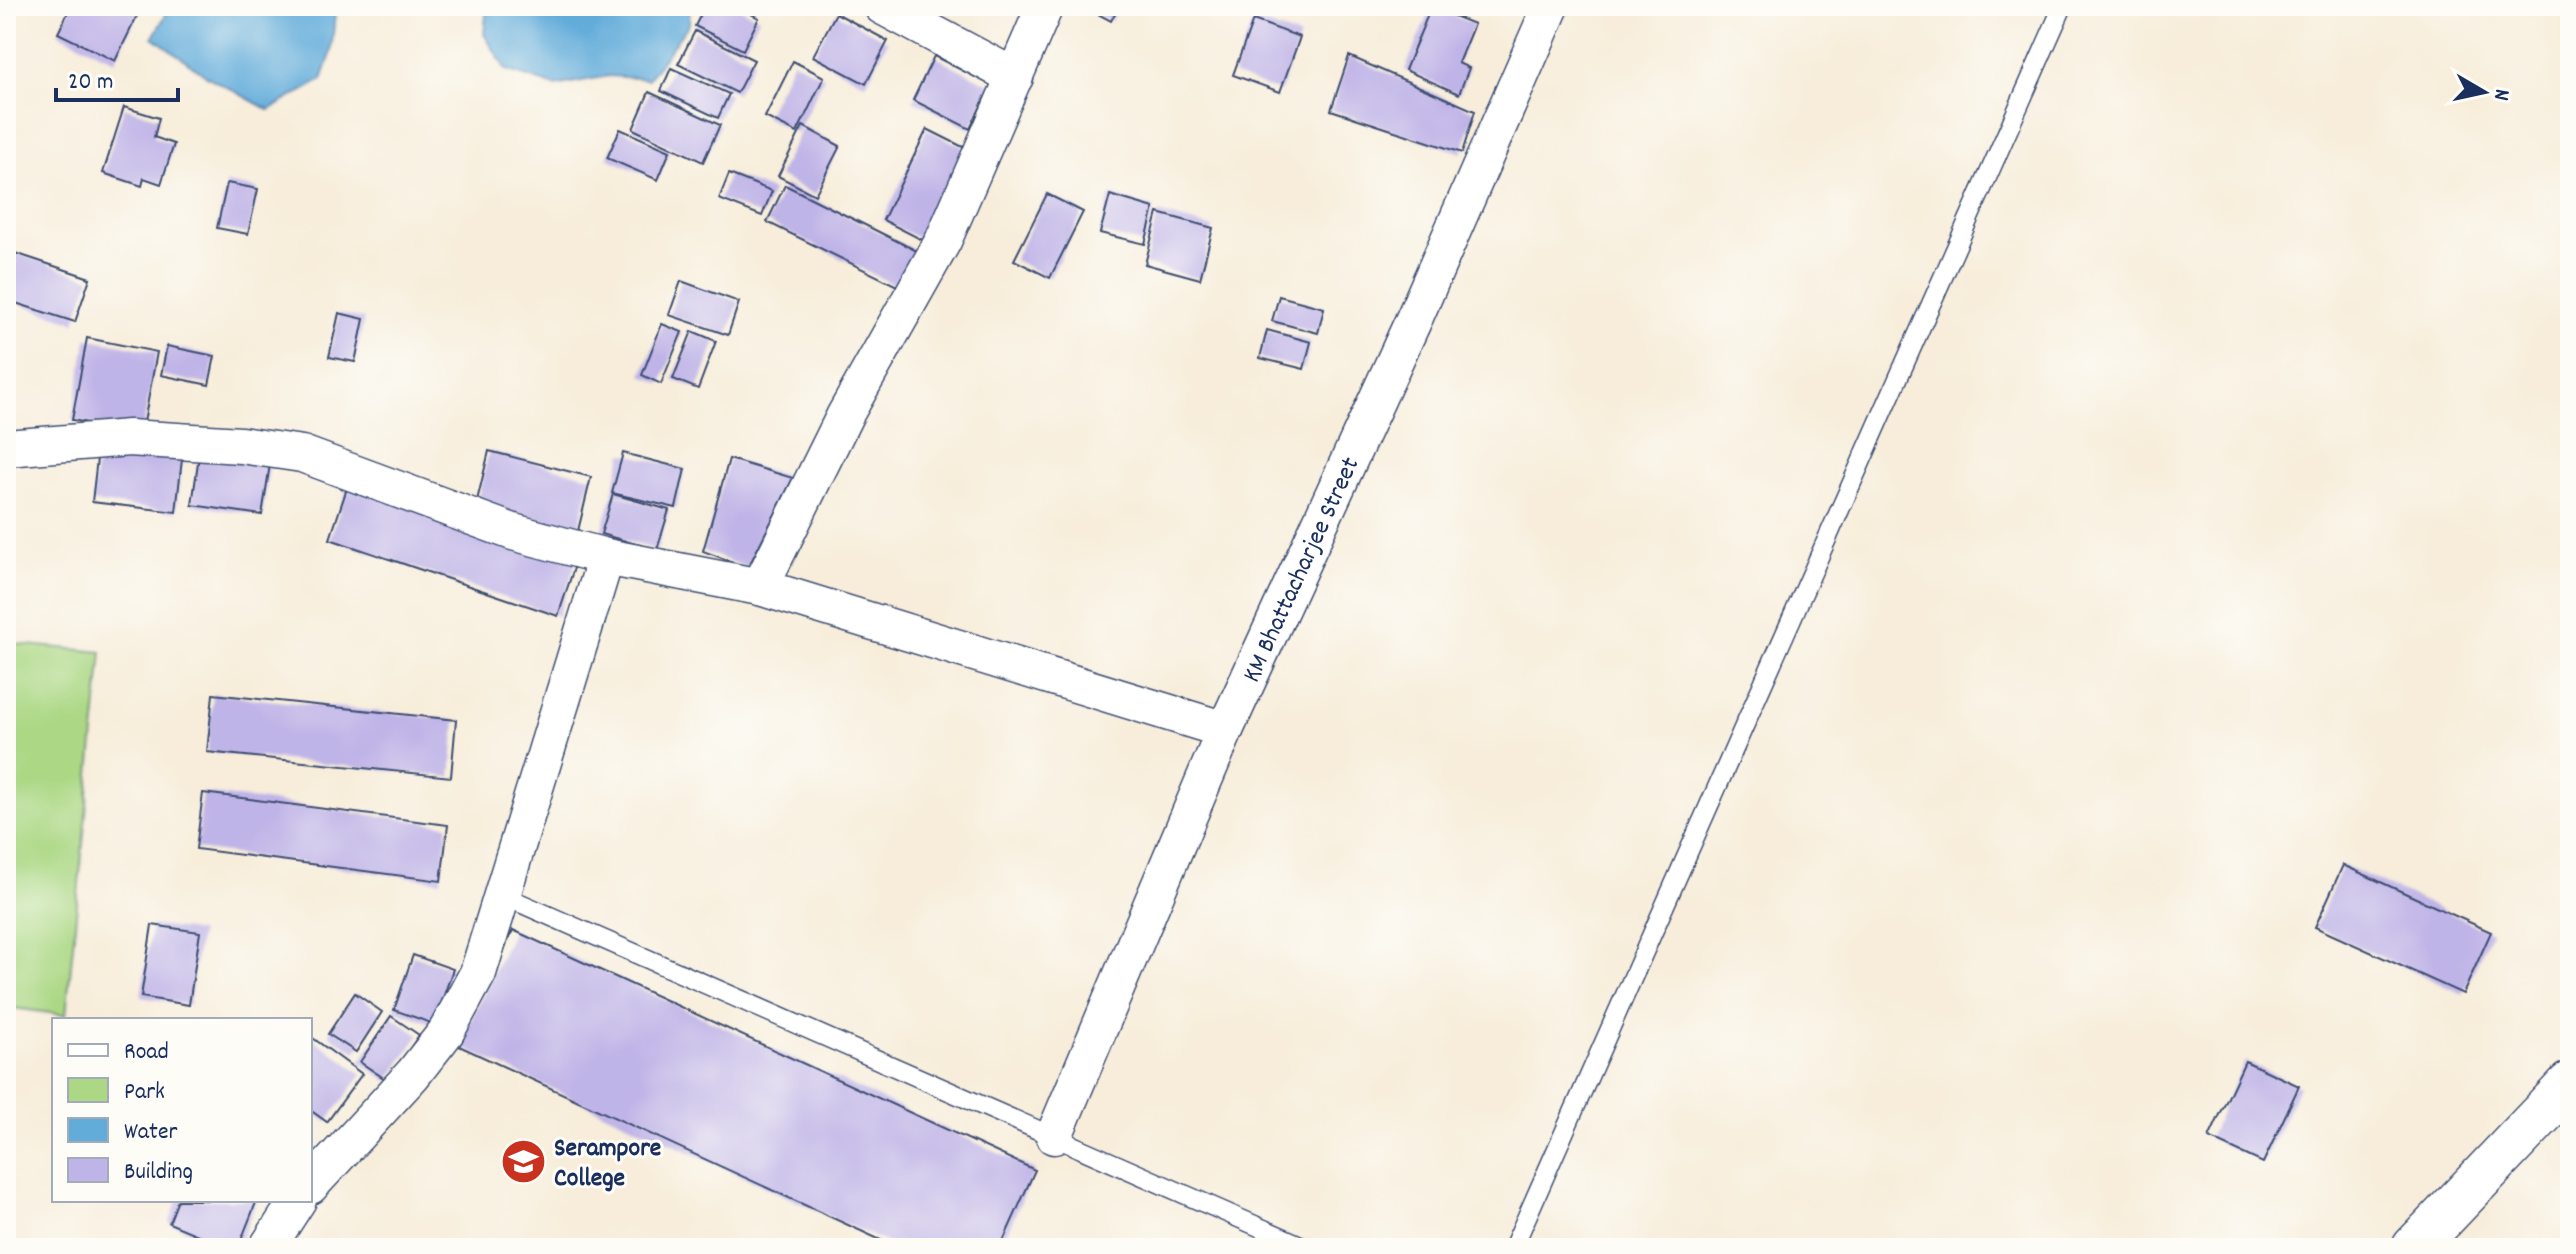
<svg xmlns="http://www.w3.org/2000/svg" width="2576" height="1254" viewBox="0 0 2576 1254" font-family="Dekko,sans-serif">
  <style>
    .green { fill: #acd885; stroke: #648472; stroke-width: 2 }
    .water { fill: #62acda; stroke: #3e6e9c; stroke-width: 2 }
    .building { fill: #bfb4e7 }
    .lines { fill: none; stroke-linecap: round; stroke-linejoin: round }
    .lane-casing { stroke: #3c4c71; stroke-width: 21 }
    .street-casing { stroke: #3c4c71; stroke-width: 39 }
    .secondary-casing { stroke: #3c4c71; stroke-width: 47 }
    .lane { stroke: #fff; stroke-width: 18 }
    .street { stroke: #fff; stroke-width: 36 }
    .secondary { stroke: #fff; stroke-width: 44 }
    .labels { text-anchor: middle; stroke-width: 6; stroke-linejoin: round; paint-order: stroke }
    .street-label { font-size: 26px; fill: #1b2f5e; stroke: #fdfcf7 }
    .poi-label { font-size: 26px; font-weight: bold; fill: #1b2f5e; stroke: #fdfcf7; text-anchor: start }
  </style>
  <rect width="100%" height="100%" fill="#fdfcf7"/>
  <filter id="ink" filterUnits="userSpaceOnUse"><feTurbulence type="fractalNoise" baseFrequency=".0125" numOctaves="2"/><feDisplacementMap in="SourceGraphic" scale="16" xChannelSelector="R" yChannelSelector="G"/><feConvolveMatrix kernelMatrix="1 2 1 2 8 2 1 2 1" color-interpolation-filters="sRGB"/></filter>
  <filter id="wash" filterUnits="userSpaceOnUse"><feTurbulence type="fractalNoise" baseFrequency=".006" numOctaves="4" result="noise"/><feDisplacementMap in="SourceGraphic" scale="32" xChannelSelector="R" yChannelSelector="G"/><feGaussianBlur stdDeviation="1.8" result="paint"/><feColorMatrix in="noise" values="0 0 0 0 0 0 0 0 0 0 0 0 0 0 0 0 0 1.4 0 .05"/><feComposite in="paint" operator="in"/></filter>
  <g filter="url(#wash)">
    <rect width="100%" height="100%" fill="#f7edda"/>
    <path class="green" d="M 6,643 L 102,652 L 66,1015 L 6,1007 Z"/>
    <g class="water">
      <path d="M 171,6 L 336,6 L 331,54 L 322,80 L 269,110 L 208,77 L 153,37 Z"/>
      <path d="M 487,6 L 690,6 L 689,24 L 648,79 L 609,76 L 555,86 L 506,70 L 484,34 Z"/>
    </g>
    <g id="blocks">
      <g class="building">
        <path d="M 71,6 L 142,6 L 115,61 L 58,33 Z"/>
        <path d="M 705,6 L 736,6 L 759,18 L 743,50 L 695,26 Z"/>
        <path d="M 1083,6 L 1119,6 L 1111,21 Z"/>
        <path d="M 1431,7 L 1474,24 L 1458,63 L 1469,68 L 1459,94 L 1405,70 Z"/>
        <path d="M 836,13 L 888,41 L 866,84 L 813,56 Z"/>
        <path d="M 1253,20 L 1300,37 L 1280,92 L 1233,75 Z"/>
        <path d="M 695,31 L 754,60 L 737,93 L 678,64 Z"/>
        <path d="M 934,56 L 991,85 L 970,129 L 913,100 Z"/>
        <path d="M 1349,56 L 1475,111 L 1462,153 L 1331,110 Z"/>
        <path d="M 793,61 L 824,77 L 797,133 L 765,117 Z"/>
        <path d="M 671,68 L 729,94 L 718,118 L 661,91 Z"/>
        <path d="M 649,92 L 720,125 L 703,162 L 633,129 Z"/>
        <path d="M 124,107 L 159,118 L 154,137 L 174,144 L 161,184 L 144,178 L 142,186 L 103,173 Z"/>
        <path d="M 803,126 L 840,146 L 815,195 L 778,176 Z"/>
        <path d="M 620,129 L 670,151 L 658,180 L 607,158 Z"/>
        <path d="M 927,129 L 975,153 L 930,244 L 883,220 Z"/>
        <path d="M 729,174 L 772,191 L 762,216 L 719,199 Z"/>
        <path d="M 227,183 L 258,189 L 248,234 L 217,228 Z"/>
        <path d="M 785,185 L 917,251 L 899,287 L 767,222 Z"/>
        <path d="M 1047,194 L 1083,212 L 1050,278 L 1014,260 Z"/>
        <path d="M 1110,195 L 1154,208 L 1145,244 L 1100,233 Z"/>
        <path d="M 1158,213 L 1213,228 L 1200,279 L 1145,264 Z"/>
        <path d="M 6,250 L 90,278 L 75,322 L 6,300 Z"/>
        <path d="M 681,281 L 739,302 L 728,335 L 669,315 Z"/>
        <path d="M 1279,296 L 1324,308 L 1318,333 L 1272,321 Z"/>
        <path d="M 339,313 L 364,319 L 355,362 L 329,357 Z"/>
        <path d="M 662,324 L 682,332 L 661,384 L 642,375 Z"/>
        <path d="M 1267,330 L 1311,342 L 1304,369 L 1260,358 Z"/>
        <path d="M 692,331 L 716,341 L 698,389 L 673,379 Z"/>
        <path d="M 87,338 L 157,352 L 142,433 L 72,420 Z"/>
        <path d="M 167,346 L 215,356 L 209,385 L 161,375 Z"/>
        <path d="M 99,441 L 183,450 L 176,512 L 92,502 Z"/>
        <path d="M 200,448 L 271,458 L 262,515 L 192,505 Z"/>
        <path d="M 489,451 L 591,477 L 577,535 L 475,509 Z"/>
        <path d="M 623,453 L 685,469 L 676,508 L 612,493 Z"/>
        <path d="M 729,459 L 793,478 L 748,568 L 703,551 Z"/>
        <path d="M 348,485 L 576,562 L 558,616 L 330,539 Z"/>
        <path d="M 613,494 L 669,510 L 657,550 L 601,534 Z"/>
        <path d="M 213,694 L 456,720 L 451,777 L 207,752 Z"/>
        <path d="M 203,793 L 448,825 L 441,881 L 196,849 Z"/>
        <path d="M 2343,865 L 2491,932 L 2463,994 L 2315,927 Z"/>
        <path d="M 152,925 L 200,932 L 189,1005 L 141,997 Z"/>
        <path d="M 513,930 L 1035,1170 L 1000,1248 L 898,1248 L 459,1046 Z"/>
        <path d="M 413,955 L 453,969 L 434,1024 L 394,1010 Z"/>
        <path d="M 355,993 L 382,1012 L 356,1052 L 328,1034 Z"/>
        <path d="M 391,1016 L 419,1035 L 388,1081 L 360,1062 Z"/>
        <path d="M 310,1036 L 362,1074 L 327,1122 L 310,1110 Z"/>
        <path d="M 2245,1061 L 2299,1086 L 2263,1163 L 2209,1138 Z"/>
        <path d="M 178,1200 L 257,1200 L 238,1248 L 229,1248 L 169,1223 Z"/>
      </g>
    </g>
  </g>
  <g filter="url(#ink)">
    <use href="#blocks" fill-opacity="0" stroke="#3c4c71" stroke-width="2"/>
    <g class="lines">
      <defs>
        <g id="lane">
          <path d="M 502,895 L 1307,1248"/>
          <path d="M 1513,1248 L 2063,6"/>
        </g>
        <g id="street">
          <path d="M 882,6 L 1015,77"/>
          <path d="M 6,448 L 129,438 L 241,445 L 302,454 L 513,532 L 606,557 L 760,587 L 1225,730"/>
          <path d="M 760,587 L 845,415 L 943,241 L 1045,6"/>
          <path id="s1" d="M 1054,1136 L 1225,730 L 1414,319 L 1551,6"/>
          <path d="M 310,1186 L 413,1074 L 446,1032 L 478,973 L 606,557"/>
          <path d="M 267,1248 L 298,1200"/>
        </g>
        <path id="secondary" d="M 2414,1248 L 2570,1084"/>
      </defs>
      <use href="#lane" class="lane-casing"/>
      <use href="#street" class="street-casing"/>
      <use href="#secondary" class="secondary-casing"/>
      <use href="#lane" class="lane"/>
      <use href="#street" class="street"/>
      <use href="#secondary" class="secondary"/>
    </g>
  </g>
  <defs>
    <symbol id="university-disc" viewBox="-11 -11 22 22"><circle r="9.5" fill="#c8321e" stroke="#fdfcf7"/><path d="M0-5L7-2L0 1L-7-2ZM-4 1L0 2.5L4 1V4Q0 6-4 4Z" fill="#fff"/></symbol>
  </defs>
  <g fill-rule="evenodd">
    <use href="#university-disc" x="498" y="1136" width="51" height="51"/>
  </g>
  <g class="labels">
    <g class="street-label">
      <text dy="9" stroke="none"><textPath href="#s1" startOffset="618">KM Bhattacharjee Street</textPath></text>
    </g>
    <g class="poi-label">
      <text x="554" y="1155">Serampore<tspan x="554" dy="30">College</tspan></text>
    </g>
  </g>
  <rect width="2576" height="1254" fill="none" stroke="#fdfcf7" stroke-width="32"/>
  <rect x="52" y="1018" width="260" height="184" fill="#fdfcf7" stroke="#a3aaba" stroke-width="2"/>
  <rect x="68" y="1044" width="40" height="12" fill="#ffffff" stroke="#a3aaba" stroke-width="2"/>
  <text x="124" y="1058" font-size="24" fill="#1b2f5e">Road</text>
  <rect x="68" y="1078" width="40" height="24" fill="#acd885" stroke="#a3aaba" stroke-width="2"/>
  <text x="124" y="1098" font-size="24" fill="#1b2f5e">Park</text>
  <rect x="68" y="1118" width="40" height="24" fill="#62acda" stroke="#a3aaba" stroke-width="2"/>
  <text x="124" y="1138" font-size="24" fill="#1b2f5e">Water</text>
  <rect x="68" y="1158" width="40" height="24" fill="#bfb4e7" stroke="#a3aaba" stroke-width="2"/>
  <text x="124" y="1178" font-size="24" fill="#1b2f5e">Building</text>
  <g transform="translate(2484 92) rotate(99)" stroke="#fdfcf7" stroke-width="6" paint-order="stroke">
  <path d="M0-6L14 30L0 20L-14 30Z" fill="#1b2f5e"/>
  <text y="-12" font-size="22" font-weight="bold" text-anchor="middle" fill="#1b2f5e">N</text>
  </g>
  <path d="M56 88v12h122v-12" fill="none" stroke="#1b2f5e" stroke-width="4"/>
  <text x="68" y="88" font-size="24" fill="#1b2f5e" stroke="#fdfcf7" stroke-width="6" paint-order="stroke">20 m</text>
</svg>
